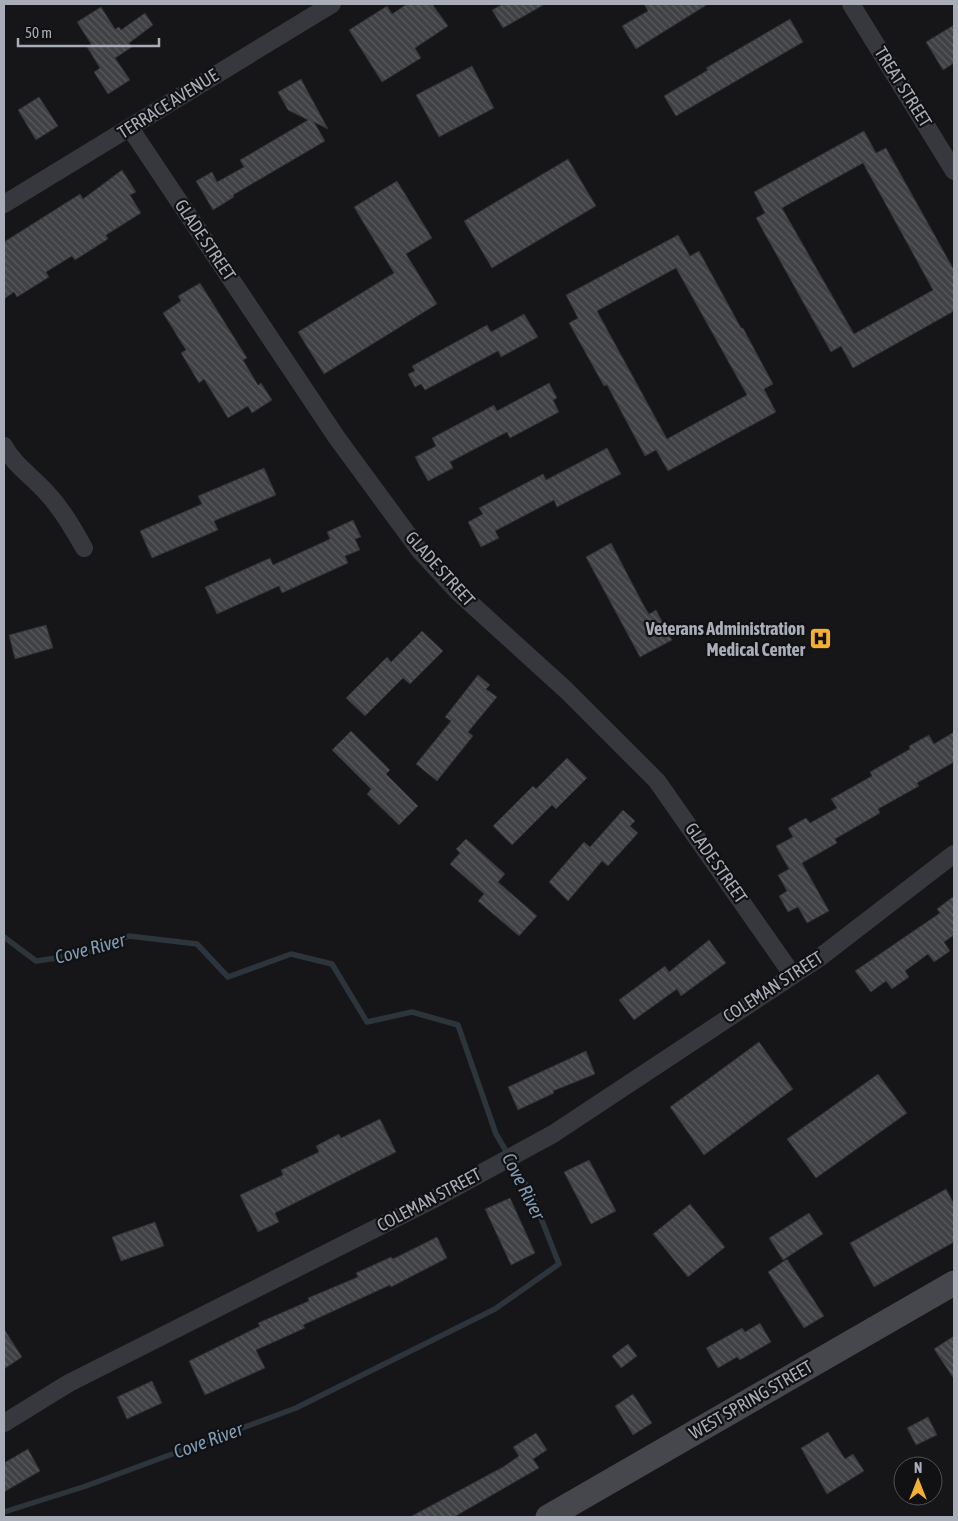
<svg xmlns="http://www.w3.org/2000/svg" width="958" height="1521" viewBox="0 0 958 1521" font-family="'Asap Condensed',sans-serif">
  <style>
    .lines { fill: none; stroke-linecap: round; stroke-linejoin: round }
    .stream { stroke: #2c353c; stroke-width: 5.5 }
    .building { fill: url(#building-back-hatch); stroke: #303034; fill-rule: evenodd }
    .minor { stroke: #37383d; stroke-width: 18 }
    .secondary { stroke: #45474d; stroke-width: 25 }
    .labels { text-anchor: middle; stroke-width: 4.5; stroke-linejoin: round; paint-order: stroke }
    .street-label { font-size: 18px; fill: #a8adb8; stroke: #111113 }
    .poi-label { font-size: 18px; font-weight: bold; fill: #a8adb8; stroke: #111113; text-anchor: end }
    .water-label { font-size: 19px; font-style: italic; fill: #7f9bb3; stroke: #111113 }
  </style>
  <defs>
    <pattern id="building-back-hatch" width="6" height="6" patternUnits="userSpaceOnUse" patternTransform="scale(1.25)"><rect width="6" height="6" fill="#404145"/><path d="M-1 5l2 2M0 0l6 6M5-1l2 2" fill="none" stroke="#595a5e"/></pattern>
  </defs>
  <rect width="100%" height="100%" fill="#161618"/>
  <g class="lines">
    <path class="stream" d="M 4,937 L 36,961 L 84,954 L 129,936 L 197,944 L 228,977 L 291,954 L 332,964 L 367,1022 L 412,1012 L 458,1025 L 496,1134 L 532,1195 L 559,1264 L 495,1309 L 296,1408 L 86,1486 L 4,1512"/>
  </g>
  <g class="building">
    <path d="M 407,4 L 432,4 L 448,26 L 415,48 L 421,58 L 382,82 L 349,30 L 387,6 L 392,14 Z"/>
    <path d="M 503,4 L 545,4 L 503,28 L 492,10 Z"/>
    <path d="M 644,4 L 708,4 L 636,49 L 622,26 L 648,11 Z"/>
    <path d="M 101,7 L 115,29 L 119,27 L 121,30 L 145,13 L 153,25 L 129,43 L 132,47 L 115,58 L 130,80 L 108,94 L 94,72 L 100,68 L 87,47 L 91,44 L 77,22 Z"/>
    <path d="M 790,19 L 803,42 L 676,116 L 664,96 L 708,70 L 706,68 Z"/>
    <path d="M 954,25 L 954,63 L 943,70 L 926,42 Z"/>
    <path d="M 472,66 L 494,108 L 439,137 L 416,95 Z"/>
    <path d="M 301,79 L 328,129 L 314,122 L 325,141 L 233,195 L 234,197 L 213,210 L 196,181 L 212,172 L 217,182 L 244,167 L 240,160 L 308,120 L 288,110 L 278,92 Z"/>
    <path d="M 39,97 L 58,126 L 36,140 L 18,110 Z"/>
    <path d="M 864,131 L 876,153 L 886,148 L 954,270 L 954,311 L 853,368 L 841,346 L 831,352 L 756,218 L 765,213 L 754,192 ZM 863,163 L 933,290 L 854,334 L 782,208 Z"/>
    <path d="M 568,159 L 596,206 L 492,268 L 464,221 Z"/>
    <path d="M 122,170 L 136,192 L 130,195 L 141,213 L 106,235 L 108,239 L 75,260 L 72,256 L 46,272 L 49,277 L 17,297 L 14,292 L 4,299 L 4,242 L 80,194 L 83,199 Z"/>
    <path d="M 397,181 L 432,238 L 406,254 L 437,304 L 324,374 L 298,332 L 394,273 L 354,207 Z"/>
    <path d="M 678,235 L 690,256 L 699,251 L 741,328 L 743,328 L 773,384 L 764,389 L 776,412 L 668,471 L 656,450 L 645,456 L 607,385 L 604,386 L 569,323 L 578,318 L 566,295 ZM 676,268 L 747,395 L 667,439 L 597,311 Z"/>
    <path d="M 200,283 L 247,358 L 243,360 L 258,385 L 261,383 L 272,400 L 252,413 L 248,406 L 228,418 L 204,379 L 199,383 L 181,353 L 186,350 L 163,313 L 181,301 L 178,296 Z"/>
    <path d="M 524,314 L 538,337 L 501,357 L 498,351 L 425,390 L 421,384 L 415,387 L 408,374 L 415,371 L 412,366 L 487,325 L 491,332 Z"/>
    <path d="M 549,383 L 557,398 L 553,400 L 559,412 L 510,438 L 507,432 L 450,462 L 453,468 L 428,481 L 415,457 L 436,446 L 432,438 L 494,405 L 497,411 Z"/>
    <path d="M 607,448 L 621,474 L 557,507 L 554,500 L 495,531 L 499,538 L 481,547 L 468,522 L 483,514 L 479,508 L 543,474 L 546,480 Z"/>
    <path d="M 264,468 L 276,495 L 214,521 L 218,530 L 152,558 L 140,531 L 202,504 L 198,496 Z"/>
    <path d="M 353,520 L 361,537 L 355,539 L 360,550 L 345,556 L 348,563 L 282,593 L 279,586 L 217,614 L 205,587 L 270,558 L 273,565 L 330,539 L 327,532 Z"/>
    <path d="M 611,543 L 644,606 L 649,614 L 656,610 L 672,640 L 640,657 L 586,557 Z"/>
    <path d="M 46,625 L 53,648 L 15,659 L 9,635 Z"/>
    <path d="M 422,631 L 443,651 L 410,684 L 403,678 L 365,716 L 346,698 L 387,657 L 391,662 Z"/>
    <path d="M 478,675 L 490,685 L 486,689 L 497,697 L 468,732 L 473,736 L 437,781 L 416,764 L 451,721 L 445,717 Z"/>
    <path d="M 351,731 L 390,770 L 386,774 L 418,806 L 399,825 L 367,794 L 371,789 L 332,750 Z"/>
    <path d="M 954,732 L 954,762 L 917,783 L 919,786 L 878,809 L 880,813 L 835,839 L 837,843 L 802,863 L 829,911 L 807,923 L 798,907 L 788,912 L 779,896 L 787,891 L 778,875 L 789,869 L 776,846 L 793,837 L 788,828 L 806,818 L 810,823 L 837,808 L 831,799 L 872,776 L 870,772 L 910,749 L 909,746 L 929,735 L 934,744 Z"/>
    <path d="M 567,758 L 587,778 L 556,809 L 552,805 L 512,845 L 493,826 L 533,786 L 536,789 Z"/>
    <path d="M 623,810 L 635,821 L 630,826 L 638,833 L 608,866 L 602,861 L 568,901 L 549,882 L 584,842 L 590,847 Z"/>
    <path d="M 466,839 L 505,874 L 498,882 L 537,916 L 519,936 L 478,901 L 484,894 L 450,864 L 460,853 L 456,849 Z"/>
    <path d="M 954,896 L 954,935 L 944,942 L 950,951 L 934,962 L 928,954 L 905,971 L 909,977 L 892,989 L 886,981 L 871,992 L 855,971 L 940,913 L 937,909 Z"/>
    <path d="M 709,940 L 726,963 L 681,996 L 677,989 L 634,1020 L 619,1000 L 665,966 L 669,972 Z"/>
    <path d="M 759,1042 L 793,1089 L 704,1155 L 670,1107 Z"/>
    <path d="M 586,1051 L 595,1074 L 553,1091 L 554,1093 L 518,1110 L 508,1087 Z"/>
    <path d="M 878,1074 L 907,1113 L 816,1178 L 787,1139 Z"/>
    <path d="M 380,1119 L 396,1152 L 275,1213 L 279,1222 L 258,1232 L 240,1195 L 283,1175 L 281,1170 L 319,1152 L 316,1146 L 339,1134 L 341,1138 Z"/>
    <path d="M 589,1160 L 616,1211 L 591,1224 L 564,1172 Z"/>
    <path d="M 946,1189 L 954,1204 L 954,1242 L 874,1287 L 850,1243 Z"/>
    <path d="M 510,1198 L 535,1253 L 511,1265 L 485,1209 Z"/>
    <path d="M 690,1204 L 725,1247 L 688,1277 L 653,1234 Z"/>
    <path d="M 809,1213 L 823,1234 L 783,1260 L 769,1238 Z"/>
    <path d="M 155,1222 L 164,1246 L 121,1261 L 112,1237 Z"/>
    <path d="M 437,1237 L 447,1258 L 391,1287 L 390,1285 L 303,1325 L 305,1328 L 256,1350 L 265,1368 L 205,1395 L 189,1361 L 260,1326 L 258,1323 L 309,1301 L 308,1298 L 358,1277 L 356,1273 L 391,1257 L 393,1259 Z"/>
    <path d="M 787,1259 L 824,1316 L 804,1328 L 768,1272 Z"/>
    <path d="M 760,1323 L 771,1342 L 740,1360 L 737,1357 L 718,1368 L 706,1348 L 742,1328 L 745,1332 Z"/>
    <path d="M 4,1329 L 22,1357 L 4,1369 Z"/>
    <path d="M 954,1336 L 954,1379 L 934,1349 Z"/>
    <path d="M 628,1344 L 637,1356 L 621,1368 L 612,1356 Z"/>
    <path d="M 152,1381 L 162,1403 L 127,1419 L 117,1397 Z"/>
    <path d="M 633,1394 L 652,1423 L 633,1435 L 615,1406 Z"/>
    <path d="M 928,1417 L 937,1435 L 916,1445 L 907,1428 Z"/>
    <path d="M 828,1432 L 845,1459 L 853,1454 L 864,1471 L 827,1494 L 801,1448 Z"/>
    <path d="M 536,1433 L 547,1450 L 533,1459 L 539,1468 L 454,1517 L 410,1517 L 503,1467 L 519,1456 L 513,1447 Z"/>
    <path d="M 28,1449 L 40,1471 L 4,1492 L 4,1463 Z"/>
  </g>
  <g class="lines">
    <g class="minor">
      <path d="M 851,4 L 954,171"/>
      <path d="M 130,128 L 337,438 L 420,551 L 457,591 L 566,690 L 657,781 L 792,974"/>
      <path d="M 4,204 L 332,4"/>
      <path d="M 4,446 C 15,466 32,476 46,492 C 62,509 73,528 84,548"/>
      <path d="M 4,1423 L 69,1383 L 432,1200 L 553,1134 L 819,958 L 954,854"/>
    </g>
    <path class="secondary" d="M 548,1517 L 954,1283"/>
  </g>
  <defs>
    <symbol id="hospital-square" viewBox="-11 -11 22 22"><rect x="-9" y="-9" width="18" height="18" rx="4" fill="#f2b134" stroke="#111113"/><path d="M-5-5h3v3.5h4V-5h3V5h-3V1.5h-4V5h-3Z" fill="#111"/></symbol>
  </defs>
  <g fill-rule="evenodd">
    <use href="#hospital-square" x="808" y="626" width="25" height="25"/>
  </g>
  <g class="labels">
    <g class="street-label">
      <text transform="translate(903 87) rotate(58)" y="6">TREAT STREET</text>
      <text transform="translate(168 104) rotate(-32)" y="6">TERRACE AVENUE</text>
      <text transform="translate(205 240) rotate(56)" y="6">GLADE STREET</text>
      <text transform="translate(440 569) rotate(48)" y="6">GLADE STREET</text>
      <text transform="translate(716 863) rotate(55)" y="6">GLADE STREET</text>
      <text transform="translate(773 987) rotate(-33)" y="6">COLEMAN STREET</text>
      <text transform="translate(429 1200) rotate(-28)" y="6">COLEMAN STREET</text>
      <text transform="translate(751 1400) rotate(-30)" y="6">WEST SPRING STREET</text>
    </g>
    <g class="poi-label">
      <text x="805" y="635">Veterans Administration<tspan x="805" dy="21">Medical Center</tspan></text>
    </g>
    <g class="water-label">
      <text transform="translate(90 948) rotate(-15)" y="7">Cove River</text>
      <text transform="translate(524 1186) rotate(63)" y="7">Cove River</text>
      <text transform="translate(208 1440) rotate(-20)" y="7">Cove River</text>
    </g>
  </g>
  <rect width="958" height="1521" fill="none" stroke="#a8adb8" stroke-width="10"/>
  <g transform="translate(918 1481)"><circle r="24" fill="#111113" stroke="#4d4f55"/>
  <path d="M0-4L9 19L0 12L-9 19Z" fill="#f2b134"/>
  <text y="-8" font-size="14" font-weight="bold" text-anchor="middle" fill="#a8adb8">N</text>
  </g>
  <path d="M18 38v8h141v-8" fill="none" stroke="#a8adb8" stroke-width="2.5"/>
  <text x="25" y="38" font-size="15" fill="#a8adb8" stroke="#111113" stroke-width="4" paint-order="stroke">50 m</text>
</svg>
